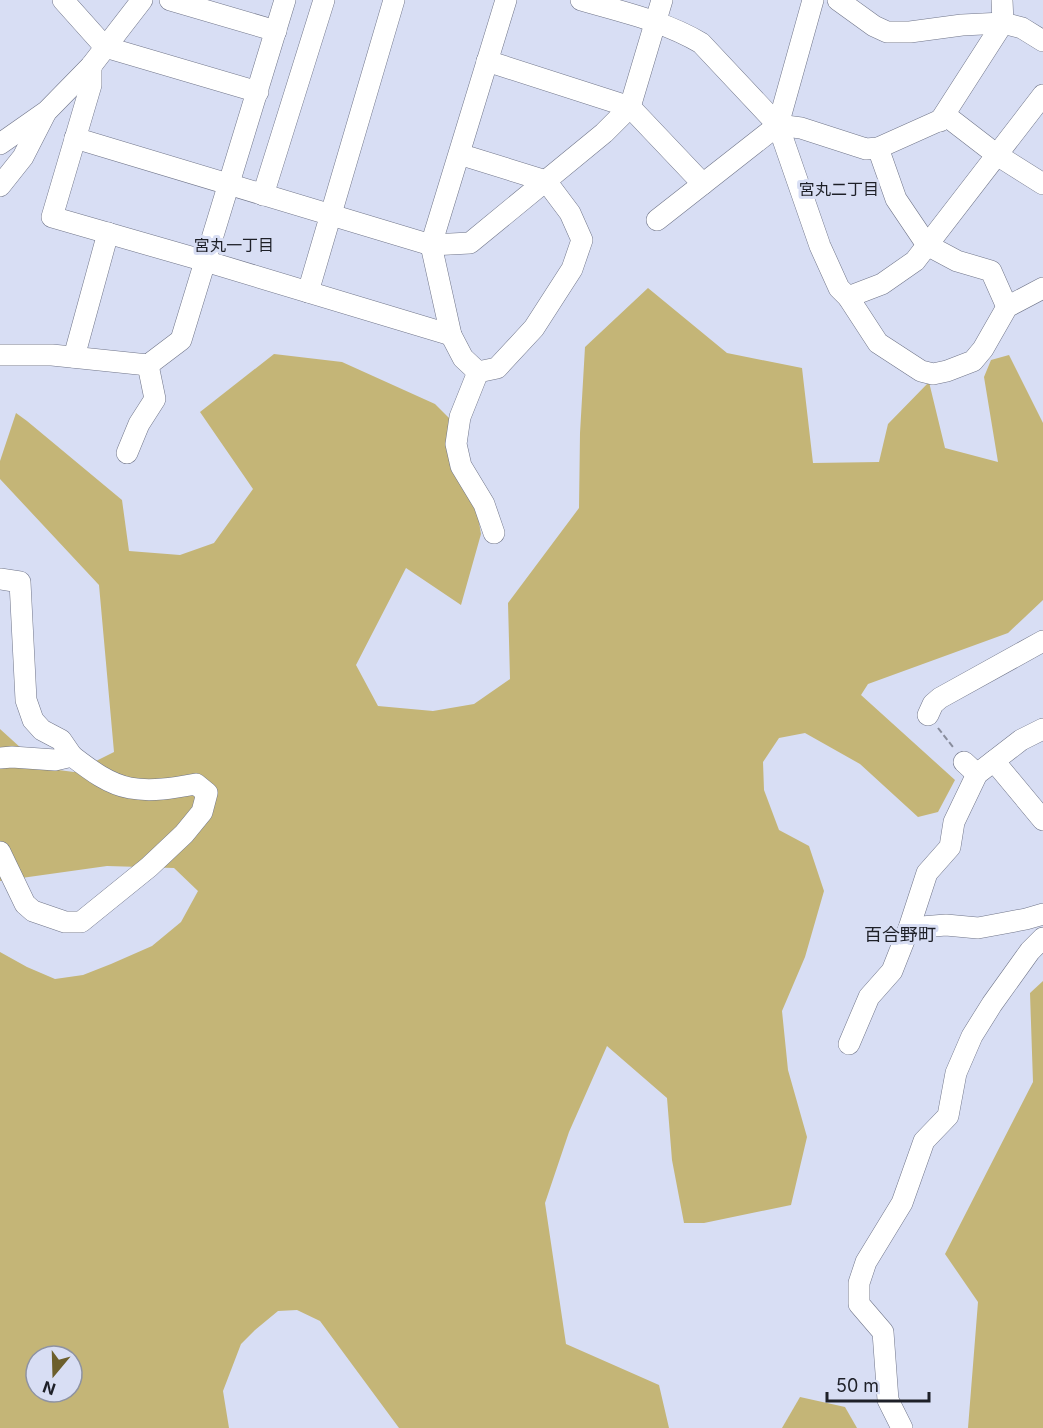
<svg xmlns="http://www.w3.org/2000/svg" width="1043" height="1428" viewBox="0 0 1043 1428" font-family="Inter,'Noto Sans JP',sans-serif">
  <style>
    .green { fill: #c4b577; fill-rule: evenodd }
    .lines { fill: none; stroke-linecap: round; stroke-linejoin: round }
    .minor-casing { stroke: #707589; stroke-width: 22 }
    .path { stroke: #898d9d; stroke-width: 2; stroke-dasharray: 6 3; stroke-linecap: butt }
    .minor { stroke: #fff; stroke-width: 21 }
    .labels { text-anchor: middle; stroke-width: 6; stroke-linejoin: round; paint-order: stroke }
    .neighbourhood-label { font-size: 16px; fill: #1e2028; stroke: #d8def4 }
    .quarter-label { font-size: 18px; fill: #1e2028; stroke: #d8def4 }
  </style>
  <rect width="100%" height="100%" fill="#d8def4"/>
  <g class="green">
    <path d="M 648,288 L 727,353 L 802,368 L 813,463 L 879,462 L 888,424 L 929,382 L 945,448 L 998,462 L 984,377 L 991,360 L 1009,355 L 1043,423 L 1043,600 L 1008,633 L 868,684 L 861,695 L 955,780 L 938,812 L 918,817 L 860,764 L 805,733 L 779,738 L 763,762 L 764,790 L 779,830 L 809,846 L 824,891 L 805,957 L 782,1011 L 788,1070 L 807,1137 L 791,1205 L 704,1223 L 684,1223 L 672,1160 L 667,1098 L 607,1046 L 569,1132 L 545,1203 L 566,1344 L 659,1385 L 669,1428 L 399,1428 L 320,1321 L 297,1310 L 278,1311 L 255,1330 L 241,1344 L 223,1391 L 229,1428 L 0,1428 L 0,952 L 27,967 L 55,979 L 83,975 L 111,964 L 152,946 L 181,922 L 198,891 L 174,868 L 107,866 L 0,881 L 0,729 L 43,768 L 74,772 L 114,752 L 99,585 L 0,479 L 0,461 L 16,413 L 27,421 L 122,500 L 129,551 L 180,555 L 214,543 L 253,489 L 200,412 L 274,354 L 342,362 L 435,404 L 464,433 L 481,534 L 461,605 L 406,568 L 356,665 L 378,706 L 433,711 L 474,704 L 510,679 L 508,603 L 579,508 L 580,433 L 585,347 ZM 36,1356 L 72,1356 L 72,1392 L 36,1392 Z"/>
    <path d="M 1043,981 L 1043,1428 L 968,1428 L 978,1302 L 945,1254 L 1033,1082 L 1030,993 Z"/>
    <path d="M 800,1397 L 845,1407 L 857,1428 L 782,1428 Z"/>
  </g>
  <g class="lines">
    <defs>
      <g id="minor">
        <path d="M 63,0 L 105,47 L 258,92"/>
        <path d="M 170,0 L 276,31"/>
        <path d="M 581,0 C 622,12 664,21 701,43 L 778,125 L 820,246 L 839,288 L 848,297 L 878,343 L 921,371 L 933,374 L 947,371 L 973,361 L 983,349 L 1007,307 L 1043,288"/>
        <path d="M 838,0 L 874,26 L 887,32 L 910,32 L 962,25 L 1003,23 L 1022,28 L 1043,41"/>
        <path d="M 487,61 L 630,107 L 703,184"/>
        <path d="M 91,66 L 91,85 L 52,217 L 205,261 L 451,335"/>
        <path d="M 940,121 L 1003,23 L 1002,0"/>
        <path d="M 778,125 L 801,128 L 866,149 L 878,148 L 945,118 L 949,118 L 997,155 L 1043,184"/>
        <path d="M 75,138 L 431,245 L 470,243 L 604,133 L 630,107 L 662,0"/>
        <path d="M 0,144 L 47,111 L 91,66 L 142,0"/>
        <path d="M 878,148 L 896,199 L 927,245 L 957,261 L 991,271 L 1007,307"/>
        <path d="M 459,154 L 546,181 L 570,213 L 582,240 L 572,269 L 534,328 L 497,368 L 478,372 L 463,358 L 451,335 L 431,245 L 506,0"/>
        <path d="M 0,186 L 23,157 L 45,114"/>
        <path d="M 263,195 L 324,0"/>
        <path d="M 657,220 L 778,125 L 813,0"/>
        <path d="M 308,292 L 394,0"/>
        <path d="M 848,297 L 882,284 L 915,261 L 1043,95"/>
        <path d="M 0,355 L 52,355 L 148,365 L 181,340 L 285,0"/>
        <path d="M 74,357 L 108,233"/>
        <path d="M 478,372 L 460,417 L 456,444 L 461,466 L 484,504 L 494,533"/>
        <path d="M 127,453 L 139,424 L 155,399 L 148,365"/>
        <path d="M 0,579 L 20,582 L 26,700 L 33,720 L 42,730 L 61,740 L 72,756"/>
        <path d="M 928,715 L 933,704 L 940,698 L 1043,641"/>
        <path d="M 0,758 L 12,757 L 55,760 L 72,756 C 89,769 108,784 130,788 C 151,792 174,788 196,784 L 207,793 L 202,812 L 184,834 L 149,867 L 81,922 L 65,922 L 33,911 L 25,904 L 0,852"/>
        <path d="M 994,761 L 1043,820"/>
        <path d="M 964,762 L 977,774"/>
        <path d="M 909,928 L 946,925 L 978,928 L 1026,919 L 1043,914"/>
        <path d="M 849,1044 L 869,997 L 892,971 L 909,928 L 927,873 L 950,847 L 954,822 L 977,774 L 1021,740 L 1043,729"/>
        <path d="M 902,1428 L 888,1400 L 883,1332 L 859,1304 L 859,1283 L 866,1262 L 902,1203 L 924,1141 L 948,1116 L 956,1073 L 972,1036 L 992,1004 L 1030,951 L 1043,938"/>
      </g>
    </defs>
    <use href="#minor" class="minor-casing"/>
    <path class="path" d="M 938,728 L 953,747"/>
    <use href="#minor" class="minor"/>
  </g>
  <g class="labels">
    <g class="neighbourhood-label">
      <text x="839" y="195">宮丸二丁目</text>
      <text x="234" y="251">宮丸一丁目</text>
    </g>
    <g class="quarter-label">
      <text x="900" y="941">百合野町</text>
    </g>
  </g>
  <g transform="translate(54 1374) rotate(199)"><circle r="28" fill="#d8def4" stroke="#8e92a2" stroke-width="1.5"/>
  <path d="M0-4.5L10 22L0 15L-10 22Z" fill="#6c5f2c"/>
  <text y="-9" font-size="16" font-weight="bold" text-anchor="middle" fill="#1e2028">N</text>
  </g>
  <path d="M827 1392v9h102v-9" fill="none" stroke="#1e2028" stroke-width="3"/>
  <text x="836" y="1392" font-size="18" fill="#1e2028" stroke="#d8def4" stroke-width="4.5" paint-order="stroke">50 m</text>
</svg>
